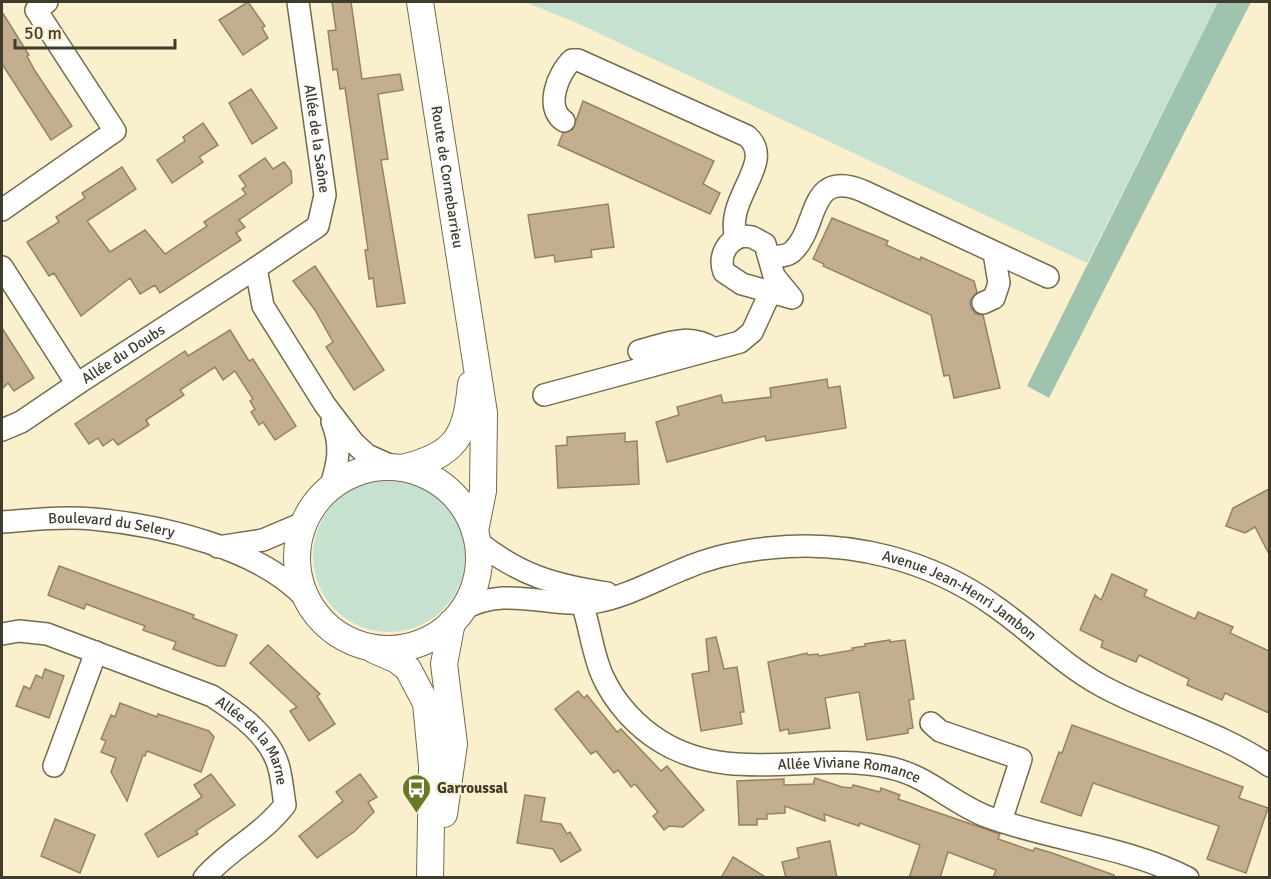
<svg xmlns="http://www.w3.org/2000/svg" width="1271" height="879" viewBox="0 0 1271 879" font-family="Signika,sans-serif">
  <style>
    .green { fill: #c7e1d1 }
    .forest { fill: #a0c3af }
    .building { fill: #c3ae90; stroke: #958165; stroke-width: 1.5 }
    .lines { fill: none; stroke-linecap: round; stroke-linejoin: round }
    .minor-casing { stroke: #746b4c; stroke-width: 24 }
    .major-casing { stroke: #746b4c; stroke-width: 28 }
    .minor { stroke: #fff; stroke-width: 21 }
    .major { stroke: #fff; stroke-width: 26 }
    .labels { text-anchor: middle; stroke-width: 4.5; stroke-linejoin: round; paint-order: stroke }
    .street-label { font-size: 15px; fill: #3f3b2d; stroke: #fbf0cd }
    .poi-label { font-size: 15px; font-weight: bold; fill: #3f3b2d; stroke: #fbf0cd; text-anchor: start }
  </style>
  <rect width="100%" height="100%" fill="#fbf0cd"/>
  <g class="green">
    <path d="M 525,2 L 1218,2 L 1087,263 L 577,23 Z"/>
    <circle cx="389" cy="556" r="76"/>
  </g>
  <path class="forest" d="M 1218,2 L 1251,2 L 1049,398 L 1027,386 Z"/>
  <g class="building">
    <path d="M 248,2 L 265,26 L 262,28 L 268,38 L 243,55 L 219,20 Z"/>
    <path d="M 332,2 L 351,2 L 362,79 L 400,74 L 403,90 L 378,94 L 388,159 L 381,160 L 405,303 L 377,307 L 373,278 L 369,279 L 365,250 L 368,250 L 345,88 L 340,89 L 337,69 L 333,70 L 328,31 L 336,30 Z"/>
    <path d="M 2,12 L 29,55 L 27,56 L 35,71 L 72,126 L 51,140 L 2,64 Z"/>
    <path d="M 251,89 L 277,128 L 252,144 L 229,103 Z"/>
    <path d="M 583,101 L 714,161 L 703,184 L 720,193 L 710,214 L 558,145 L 563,133 L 573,129 Z"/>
    <path d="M 203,123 L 218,145 L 199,157 L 203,162 L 172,183 L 157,160 L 185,141 L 183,137 Z"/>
    <path d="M 265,158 L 273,169 L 284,162 L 291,171 L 292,183 L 239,220 L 245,227 L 236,233 L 241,240 L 160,293 L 155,285 L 140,294 L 130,278 L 81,316 L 54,273 L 49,276 L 27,242 L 59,222 L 56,217 L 85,198 L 82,193 L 122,167 L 136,189 L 87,221 L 110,252 L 145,230 L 165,254 L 207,226 L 204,222 L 246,194 L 242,189 L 246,186 L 239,176 Z"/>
    <path d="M 608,204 L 614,247 L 591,250 L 592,257 L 555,262 L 554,255 L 535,258 L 528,215 Z"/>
    <path d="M 832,218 L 888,241 L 886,245 L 920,260 L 921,257 L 974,281 L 977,292 L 970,301 L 971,308 L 976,314 L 983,315 L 1000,388 L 954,398 L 949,375 L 944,376 L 931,315 L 823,266 L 824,264 L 813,259 Z"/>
    <path d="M 315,266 L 384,370 L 354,390 L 326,347 L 333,342 L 315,310 L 293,281 Z"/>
    <path d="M 2,328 L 34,378 L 14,391 L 8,383 L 2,389 Z"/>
    <path d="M 230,330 L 249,361 L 253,359 L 296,426 L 275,440 L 263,422 L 259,425 L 251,412 L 255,409 L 250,401 L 253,399 L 235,371 L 223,380 L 215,367 L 180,390 L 184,395 L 146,420 L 149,425 L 118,445 L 113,439 L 103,446 L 98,438 L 89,444 L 75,424 L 185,351 L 188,356 Z"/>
    <path d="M 827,379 L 828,388 L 840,386 L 846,428 L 766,441 L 765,436 L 667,462 L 656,422 L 679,415 L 677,407 L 721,395 L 723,403 L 771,397 L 770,388 Z"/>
    <path d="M 625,433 L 625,442 L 637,441 L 639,484 L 558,488 L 556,446 L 567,445 L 567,437 Z"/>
    <path d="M 1269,489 L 1269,554 L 1255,527 L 1245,533 L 1226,526 L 1233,508 Z"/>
    <path d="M 59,566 L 194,615 L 193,618 L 237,635 L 225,666 L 218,666 L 173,649 L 176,642 L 143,630 L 145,626 L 86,604 L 84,609 L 48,595 Z"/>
    <path d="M 1112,574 L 1147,590 L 1144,596 L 1195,619 L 1198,612 L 1233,627 L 1230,633 L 1269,651 L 1269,713 L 1225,693 L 1222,700 L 1187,685 L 1189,679 L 1139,655 L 1136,662 L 1112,652 L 1101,647 L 1103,641 L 1080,630 L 1095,595 L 1101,600 Z"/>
    <path d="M 716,637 L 724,669 L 737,667 L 744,712 L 740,712 L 742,724 L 701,731 L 692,674 L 709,671 L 706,639 Z"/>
    <path d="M 890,640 L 890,642 L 905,640 L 914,699 L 909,700 L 913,728 L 908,729 L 908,733 L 867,740 L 859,692 L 825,698 L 830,728 L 789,734 L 788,729 L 780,731 L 768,662 L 807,653 L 808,655 L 818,654 L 819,656 L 853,650 L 852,648 L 865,646 L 865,644 Z"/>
    <path d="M 268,645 L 320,694 L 317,696 L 335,724 L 309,741 L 290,711 L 297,707 L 250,663 Z"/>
    <path d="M 45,669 L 64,676 L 49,718 L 16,706 L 24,686 L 30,689 L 36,675 L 42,678 Z"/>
    <path d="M 578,691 L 584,698 L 587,695 L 617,732 L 621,729 L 661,771 L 667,766 L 704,810 L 683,827 L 669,826 L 664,830 L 653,816 L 658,812 L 635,784 L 631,787 L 618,770 L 614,773 L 596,751 L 591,754 L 555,709 Z"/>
    <path d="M 120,703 L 157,717 L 158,714 L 209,731 L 214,737 L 201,772 L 147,751 L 145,756 L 143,755 L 127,801 L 111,772 L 116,758 L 101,752 L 106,741 L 101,739 L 111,715 L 115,717 Z"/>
    <path d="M 1072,725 L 1243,787 L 1239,798 L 1268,808 L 1246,873 L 1207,859 L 1219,826 L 1166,808 L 1093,783 L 1081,816 L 1041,802 L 1059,752 L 1062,753 Z"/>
    <path d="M 211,774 L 235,805 L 196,831 L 198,834 L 158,857 L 145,834 L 202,797 L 194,785 Z"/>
    <path d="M 360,774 L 377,797 L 368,802 L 374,812 L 355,831 L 317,858 L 299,836 L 343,801 L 336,792 Z"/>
    <path d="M 815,778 L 842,787 L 852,788 L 853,785 L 880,792 L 881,788 L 900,795 L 898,799 L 1000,834 L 998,839 L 1033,851 L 1035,848 L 1052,853 L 1114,875 L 1114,878 L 993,878 L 996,870 L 948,852 L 940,878 L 909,878 L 920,845 L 860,823 L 859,826 L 824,814 L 825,821 L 785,806 L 785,813 L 767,814 L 767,819 L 757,819 L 757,825 L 739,825 L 737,781 L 784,779 L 784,785 L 813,784 Z"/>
    <path d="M 525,795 L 545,798 L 541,821 L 561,824 L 567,834 L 570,832 L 581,850 L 561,862 L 553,849 L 517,843 Z"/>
    <path d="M 55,819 L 95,835 L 80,873 L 41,856 Z"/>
    <path d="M 830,841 L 837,878 L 786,878 L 782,862 L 799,858 L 797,848 Z"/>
    <path d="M 733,857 L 767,878 L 721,878 Z"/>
  </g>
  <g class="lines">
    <defs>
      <g id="minor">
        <path id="s1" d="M 298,2 L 325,195 L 318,226 L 256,268 L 263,306 L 325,405 L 354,443 L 367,455 L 396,468"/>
        <path d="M 564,121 C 544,108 558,73 572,60 L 578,60 L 747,136 C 777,162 724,198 736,238"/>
        <path d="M 2,210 L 115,131 L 36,10 L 47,2"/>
        <path d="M 743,236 L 752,237 L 765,244 L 774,276 L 792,298 L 742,284 L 724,272 C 718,256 727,240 743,236 Z"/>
        <path d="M 770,257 C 778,256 787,257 793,251 C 819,227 807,168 863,191 L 1048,277"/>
        <path id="s2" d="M 2,267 L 77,384 L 256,268"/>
        <path d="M 983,303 L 994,298 L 999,283 L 994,253"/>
        <path d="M 639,351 C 666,344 689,332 714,349"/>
        <path d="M 544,395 L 740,342 L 752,332 L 770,293"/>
        <path d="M 2,430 L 21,422 L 77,384"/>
        <path d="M 330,488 C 338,464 342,446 332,422"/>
        <path id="s3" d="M 2,522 C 32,520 63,516 93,519 C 160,525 261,548 307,600"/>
        <path d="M 477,541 C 519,575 554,585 607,593"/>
        <path d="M 218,547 L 263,540 L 303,523"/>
        <path id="s4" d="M 582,603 C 590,627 593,656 603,677 C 615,703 636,726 660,741 C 732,786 813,750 891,768 C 928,776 953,804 988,817 C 1054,841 1125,846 1188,878"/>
        <path id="s5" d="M 462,610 C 506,584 550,609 596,602 C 625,597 654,581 681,570 C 708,558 739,551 769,548 C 849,539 931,560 996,607 C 1033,633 1062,664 1102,686 C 1155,715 1219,731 1270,766"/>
        <path id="s6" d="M 2,634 L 19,631 L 47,634 L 212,696 C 238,713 271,736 279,768 C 282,780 283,793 285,805 C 262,835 228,850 204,878"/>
        <path d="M 931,723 L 940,731 L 1021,759 L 1001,821"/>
        <path d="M 54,766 L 96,652"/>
      </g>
      <g id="major">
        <path id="s7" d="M 420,2 L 484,413 L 483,491 L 475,531"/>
        <circle cx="388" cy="558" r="91"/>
        <path d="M 402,468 C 456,455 466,437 471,384"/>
        <path d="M 374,650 L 397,660 L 408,669 L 426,703 L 432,766 L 430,878"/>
        <path d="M 444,814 L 454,744 L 444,664 L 452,622"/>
      </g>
    </defs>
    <use href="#minor" class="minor-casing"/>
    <use href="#major" class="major-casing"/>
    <use href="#minor" class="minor"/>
    <use href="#major" class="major"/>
  </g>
  <defs>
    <symbol id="bus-pin" viewBox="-11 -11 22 30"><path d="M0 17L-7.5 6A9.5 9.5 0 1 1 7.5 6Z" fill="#677827" stroke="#fbf0cd"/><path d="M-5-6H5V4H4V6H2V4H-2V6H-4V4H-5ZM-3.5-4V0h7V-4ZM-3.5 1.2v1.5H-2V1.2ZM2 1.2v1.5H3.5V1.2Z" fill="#fff"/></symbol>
  </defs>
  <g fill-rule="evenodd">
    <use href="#bus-pin" x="400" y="772" width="33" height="45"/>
  </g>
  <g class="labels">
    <g class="street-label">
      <text dy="5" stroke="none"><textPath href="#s1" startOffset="138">Allée de la Saône</textPath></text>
      <text dy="5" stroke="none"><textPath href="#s7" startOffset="177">Route de Cornebarrieu</textPath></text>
      <text dy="5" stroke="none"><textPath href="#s2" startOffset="194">Allée du Doubs</textPath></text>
      <text dy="5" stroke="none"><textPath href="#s3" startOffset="110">Boulevard du Selery</textPath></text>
      <text dy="5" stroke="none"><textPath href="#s5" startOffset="520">Avenue Jean-Henri Jambon</textPath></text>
      <text dy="5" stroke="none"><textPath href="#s6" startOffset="284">Allée de la Marne</textPath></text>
      <text dy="5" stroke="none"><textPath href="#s4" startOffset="358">Allée Viviane Romance</textPath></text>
    </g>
    <g class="poi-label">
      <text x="437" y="793">Garroussal</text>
    </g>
  </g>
  <rect width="1271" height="879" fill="none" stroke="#3f3b2d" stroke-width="6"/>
  <path d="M15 39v9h160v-9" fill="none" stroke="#3f3b2d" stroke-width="3"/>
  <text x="24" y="39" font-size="18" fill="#3f3b2d" stroke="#fbf0cd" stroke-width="4.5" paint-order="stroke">50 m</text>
</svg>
